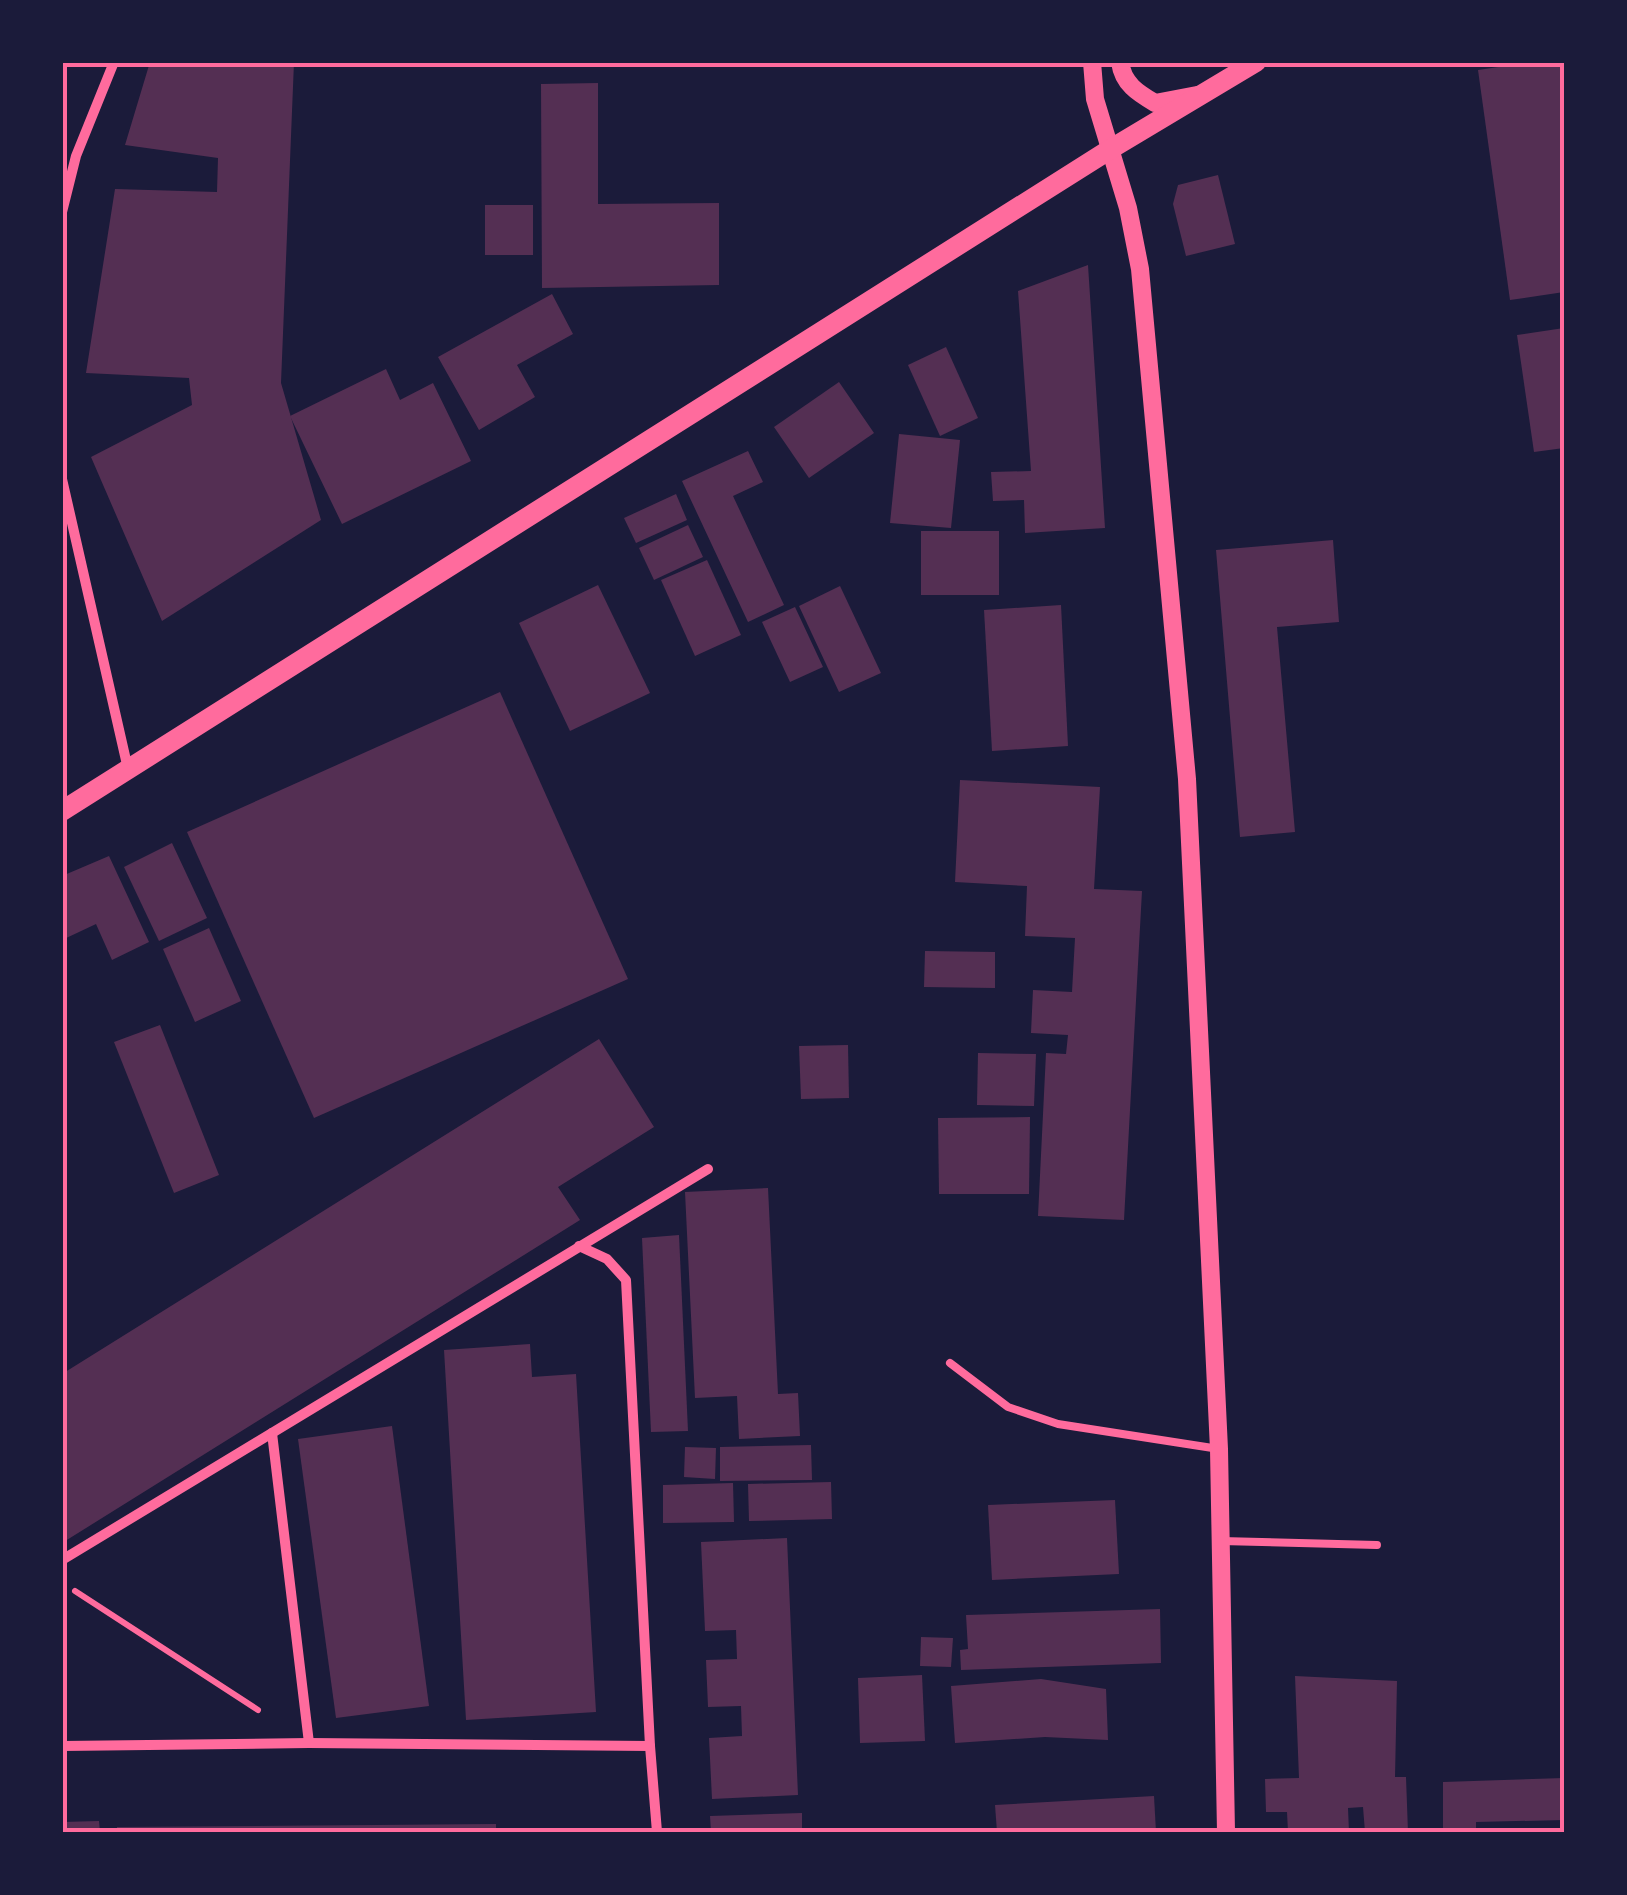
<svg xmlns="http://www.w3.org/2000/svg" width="1627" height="1895" viewBox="0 0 1627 1895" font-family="'Asap Condensed',sans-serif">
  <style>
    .building { fill: #542f53 }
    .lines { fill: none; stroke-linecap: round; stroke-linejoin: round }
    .path { stroke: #ff6b9d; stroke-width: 6 }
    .service { stroke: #ff6b9d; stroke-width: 8 }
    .minor { stroke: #ff6b9d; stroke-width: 10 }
    .tertiary { stroke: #ff6b9d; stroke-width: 18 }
    .secondary { stroke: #ff6b9d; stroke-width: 20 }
    .neatline { fill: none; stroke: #ff6b9d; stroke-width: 4 }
  </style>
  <rect width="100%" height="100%" fill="#1b1b3a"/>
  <g class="building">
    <path d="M 150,62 L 294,62 L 281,383 L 321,520 L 162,621 L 91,457 L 192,405 L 189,378 L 86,373 L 115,189 L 217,192 L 218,158 L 125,145 Z"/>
    <path d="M 1532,62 L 1564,62 L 1564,292 L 1510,300 L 1478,70 Z"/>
    <path d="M 598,83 L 598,204 L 719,203 L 719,285 L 542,288 L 541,84 Z"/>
    <path d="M 1218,175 L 1235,244 L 1186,256 L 1173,204 L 1178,185 Z"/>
    <rect x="485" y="205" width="48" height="50"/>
    <path d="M 1088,265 L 1105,528 L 1025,533 L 1024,500 L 993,501 L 991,472 L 1031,471 L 1018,291 Z"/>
    <path d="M 552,294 L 573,334 L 517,365 L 535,397 L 479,430 L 438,357 Z"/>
    <path d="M 1564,328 L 1564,448 L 1534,452 L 1517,335 Z"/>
    <path d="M 946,347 L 978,418 L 940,436 L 908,365 Z"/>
    <path d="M 386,369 L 400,400 L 433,383 L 471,461 L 342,524 L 290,416 Z"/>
    <path d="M 839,382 L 874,433 L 809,478 L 774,427 Z"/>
    <path d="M 899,434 L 960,440 L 951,528 L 890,523 Z"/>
    <path d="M 748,451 L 763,482 L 733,496 L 784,605 L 748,622 L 682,481 Z"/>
    <path d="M 676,494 L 687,520 L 636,543 L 624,518 Z"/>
    <path d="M 688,525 L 703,557 L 654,580 L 639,548 Z"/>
    <rect x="921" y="531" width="78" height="64"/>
    <path d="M 1333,540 L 1339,622 L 1277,627 L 1295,832 L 1240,837 L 1216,550 Z"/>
    <path d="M 707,560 L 741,635 L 695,656 L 661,580 Z"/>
    <path d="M 598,585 L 650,693 L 570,731 L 519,623 Z"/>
    <path d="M 840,586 L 881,673 L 839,692 L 799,606 Z"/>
    <path d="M 1061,605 L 1068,746 L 992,751 L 984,610 Z"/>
    <path d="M 795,607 L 823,667 L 790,682 L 762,622 Z"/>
    <path d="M 500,692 L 628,979 L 314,1118 L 187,832 Z"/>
    <path d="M 960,780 L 1100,787 L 1094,889 L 1142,891 L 1124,1220 L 1038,1216 L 1046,1053 L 1066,1054 L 1068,1035 L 1031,1033 L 1033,990 L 1072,992 L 1075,938 L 1025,936 L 1027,886 L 955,882 Z"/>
    <path d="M 172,843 L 207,918 L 159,941 L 124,867 Z"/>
    <path d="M 109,856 L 149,942 L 112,960 L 96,924 L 62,940 L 62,876 Z"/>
    <path d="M 209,928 L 241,1001 L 195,1022 L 163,949 Z"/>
    <path d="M 925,951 L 995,952 L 995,988 L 924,987 Z"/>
    <path d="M 160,1025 L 219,1175 L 174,1193 L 114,1042 Z"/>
    <path d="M 599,1039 L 654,1127 L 558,1187 L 580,1220 L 62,1543 L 62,1374 Z"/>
    <path d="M 848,1045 L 849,1098 L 801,1099 L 799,1046 Z"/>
    <path d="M 978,1053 L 1036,1054 L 1034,1106 L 977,1105 Z"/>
    <path d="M 1030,1117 L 1029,1194 L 939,1194 L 938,1118 Z"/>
    <path d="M 768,1188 L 778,1394 L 798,1393 L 800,1436 L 739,1439 L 737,1396 L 695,1398 L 685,1192 Z"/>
    <path d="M 679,1235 L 688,1431 L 651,1432 L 642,1238 Z"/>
    <path d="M 530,1344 L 532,1377 L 576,1374 L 596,1712 L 466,1720 L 444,1350 Z"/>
    <path d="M 392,1426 L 429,1706 L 336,1718 L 298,1439 Z"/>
    <path d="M 811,1445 L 812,1480 L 720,1481 L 720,1447 Z"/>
    <path d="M 685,1447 L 716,1448 L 715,1479 L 684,1477 Z"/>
    <path d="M 831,1482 L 832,1519 L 749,1521 L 748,1484 Z"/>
    <path d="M 733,1483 L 734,1522 L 663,1523 L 663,1485 Z"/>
    <path d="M 1115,1500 L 1119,1574 L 992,1580 L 988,1505 Z"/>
    <path d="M 787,1538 L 798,1795 L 712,1799 L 709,1738 L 742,1736 L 741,1706 L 708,1707 L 706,1660 L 737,1659 L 736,1630 L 705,1631 L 701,1542 Z"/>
    <path d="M 1160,1609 L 1161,1663 L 961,1670 L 960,1650 L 968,1649 L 966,1615 Z"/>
    <path d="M 921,1637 L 953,1638 L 951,1667 L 920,1666 Z"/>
    <path d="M 922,1675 L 925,1741 L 860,1743 L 858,1678 Z"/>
    <path d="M 1295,1676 L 1397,1681 L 1395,1777 L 1406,1777 L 1408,1832 L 1365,1832 L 1363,1807 L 1348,1808 L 1349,1832 L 1288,1832 L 1287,1812 L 1266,1812 L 1265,1779 L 1299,1778 Z"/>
    <path d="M 1041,1679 L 1106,1689 L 1108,1740 L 1045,1737 L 955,1743 L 951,1686 Z"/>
    <path d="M 1564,1778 L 1564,1820 L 1476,1822 L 1476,1832 L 1443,1832 L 1443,1782 Z"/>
    <path d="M 1154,1796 L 1156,1832 L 997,1832 L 995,1805 Z"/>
    <path d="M 802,1813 L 802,1832 L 711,1832 L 710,1816 Z"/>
    <path d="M 99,1821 L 100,1832 L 62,1832 L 62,1822 Z"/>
    <path d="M 496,1824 L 496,1832 L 117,1832 L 117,1827 Z"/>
  </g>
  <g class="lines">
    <path class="path" d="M 75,1591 L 258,1710"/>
    <g class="service">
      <path d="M 950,1363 L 1008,1407 L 1058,1424 L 1219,1449"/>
      <path d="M 1221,1541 L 1377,1545"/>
    </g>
    <g class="minor">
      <path d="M 62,212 L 76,156 L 114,62"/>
      <path d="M 62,479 L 128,769"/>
      <path d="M 579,1246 L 607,1259 L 626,1280 L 650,1746 L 657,1832"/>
      <path d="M 272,1433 L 309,1743"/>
      <path d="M 62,1560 L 708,1169"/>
      <path d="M 62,1746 L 309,1743 L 650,1746"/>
    </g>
    <g class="tertiary">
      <path d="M 1092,62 L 1095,99 L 1128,208 L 1140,269 L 1187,779 L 1219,1449 L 1226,1832"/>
      <path d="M 1120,62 C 1123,84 1138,93 1155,103 L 1197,95"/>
    </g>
    <path class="secondary" d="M 62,811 L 1109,150 L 1256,62"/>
  </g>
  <rect width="1627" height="1895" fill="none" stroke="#1b1b3a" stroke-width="130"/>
  <rect x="65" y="65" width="1497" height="1765" class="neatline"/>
</svg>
